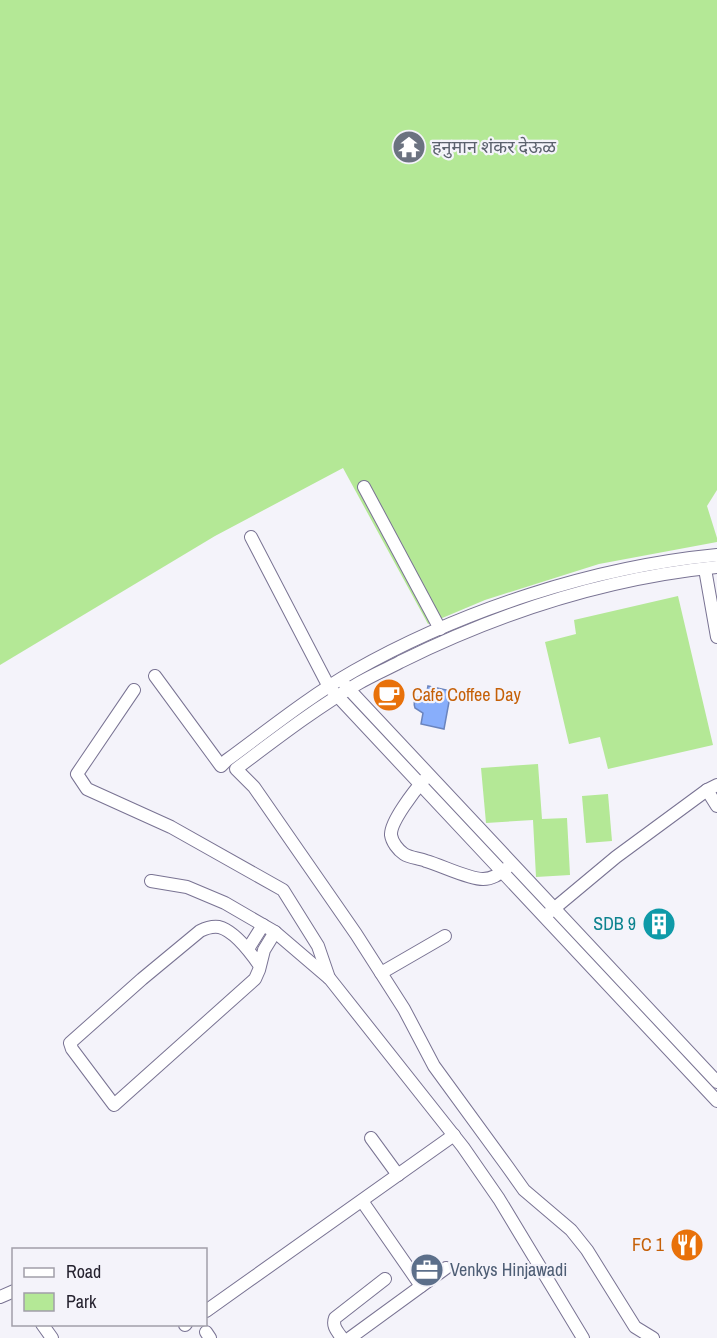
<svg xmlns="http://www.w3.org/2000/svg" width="717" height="1338" viewBox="0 0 717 1338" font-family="'Archivo Narrow','Noto Sans Devanagari',sans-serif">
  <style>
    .green { fill: #b4e896 }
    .water { fill: #88aefb; stroke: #6a84be; stroke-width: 1.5 }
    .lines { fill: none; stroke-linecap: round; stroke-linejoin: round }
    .minor-casing { stroke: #797393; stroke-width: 14 }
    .minor { stroke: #fff; stroke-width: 12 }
    .labels { text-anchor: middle; stroke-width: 4.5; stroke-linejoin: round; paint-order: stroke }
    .worship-label { font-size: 18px; fill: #5b616d; stroke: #f4f3fa; text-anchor: start }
    .food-label { font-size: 18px; fill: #c56008; stroke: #f4f3fa; text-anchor: start }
    .culture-label { font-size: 18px; fill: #0d838f; stroke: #f4f3fa; text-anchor: end }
    .service-label { font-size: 18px; fill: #4e5e75; stroke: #f4f3fa; text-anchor: start }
  </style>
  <rect width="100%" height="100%" fill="#f4f3fa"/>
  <g class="green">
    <path d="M 0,0 L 717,0 L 717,490 L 707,506 L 717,538 L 717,542 L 599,564 L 485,600 L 428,624 L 343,468 L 215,536 L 0,665 Z"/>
    <path d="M 678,596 L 713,745 L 608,769 L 600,737 L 569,744 L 545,642 L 576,634 L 574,620 Z"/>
    <path d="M 538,764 L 542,819 L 567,818 L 570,875 L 536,877 L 533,820 L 486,823 L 481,768 Z"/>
    <path d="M 608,794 L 612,841 L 586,843 L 582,796 Z"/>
  </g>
  <path class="water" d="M 428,686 L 451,691 L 444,729 L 421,724 L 423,713 L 415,708 C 412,699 418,695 426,696 Z"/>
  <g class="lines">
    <defs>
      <g id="minor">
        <path d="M 364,487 L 440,629"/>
        <path d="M 251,537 L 329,687 L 717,1101"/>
        <path d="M 705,569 L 717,637"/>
        <path d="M 155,676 L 221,766 L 227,760 C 268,730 310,696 354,671 C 462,610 593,567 717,555"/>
        <path d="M 345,685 L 717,1082"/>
        <path d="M 134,690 L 77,774 L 87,789 L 171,827 L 283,890 L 318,946 L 329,978"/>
        <path d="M 424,780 C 415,790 390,822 391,835 C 392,842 398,850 404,854 C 410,858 419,858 426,861 C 441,865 468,879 483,879 C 493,879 499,874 507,868"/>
        <path d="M 707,790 L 717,806"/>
        <path d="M 151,881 L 187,887 L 225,903 L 275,932 L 330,979 L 463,1147 L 499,1199 L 583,1338"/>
        <path d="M 550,912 L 616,857 L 707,790 L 717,785"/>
        <path d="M 248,949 L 263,925"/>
        <path d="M 260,966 C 251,953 235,931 219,927 C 212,926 206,928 200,931 L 142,979 L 70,1043 L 72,1049 L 114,1105 L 255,979 L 259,970 L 264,950 L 275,932"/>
        <path d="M 381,973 L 445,936"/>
        <path d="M 371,1138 L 398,1175"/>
        <path d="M 362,1201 L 421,1286"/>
        <path d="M 0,1297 L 14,1291"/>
        <path d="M 206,1311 L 454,1135"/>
        <path d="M 42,1324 L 52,1338"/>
        <path d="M 185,1325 L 186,1324"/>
        <path d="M 206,1332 L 210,1338"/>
        <path d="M 342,1338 C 337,1331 332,1326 335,1318 L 385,1279"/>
        <path d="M 350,1338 L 446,1268"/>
        <path d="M 653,1338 L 635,1327 L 587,1250 L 571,1230 L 524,1190 L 507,1166 L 434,1066 L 404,1009 L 356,934 L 254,787 L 236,769 C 276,739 316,708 359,683 C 373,675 387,669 400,662 C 499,613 607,578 717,567"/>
      </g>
    </defs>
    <use href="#minor" class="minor-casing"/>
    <use href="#minor" class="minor"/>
  </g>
  <defs>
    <symbol id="temple-disc" viewBox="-11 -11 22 22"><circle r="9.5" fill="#6b7280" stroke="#f4f3fa"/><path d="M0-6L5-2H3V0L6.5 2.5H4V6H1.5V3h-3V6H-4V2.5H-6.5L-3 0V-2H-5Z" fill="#fff"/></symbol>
    <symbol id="cafe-disc" viewBox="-11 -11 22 22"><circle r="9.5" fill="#e8710a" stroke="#f4f3fa"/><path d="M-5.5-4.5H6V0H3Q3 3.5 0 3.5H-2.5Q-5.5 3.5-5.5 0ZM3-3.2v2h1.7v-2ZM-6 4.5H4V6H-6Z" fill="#fff"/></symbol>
    <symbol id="building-disc" viewBox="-11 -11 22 22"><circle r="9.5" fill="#0f9aa8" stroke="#f4f3fa"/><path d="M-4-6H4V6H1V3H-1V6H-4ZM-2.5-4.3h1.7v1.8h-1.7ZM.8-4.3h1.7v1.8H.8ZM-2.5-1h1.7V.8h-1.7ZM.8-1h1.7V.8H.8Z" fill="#fff"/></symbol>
    <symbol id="restaurant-disc" viewBox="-11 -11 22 22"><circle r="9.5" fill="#e8710a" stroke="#f4f3fa"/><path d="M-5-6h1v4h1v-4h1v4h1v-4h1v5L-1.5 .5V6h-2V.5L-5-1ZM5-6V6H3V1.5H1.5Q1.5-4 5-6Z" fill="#fff"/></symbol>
    <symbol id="office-disc" viewBox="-11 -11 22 22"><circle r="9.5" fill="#5c6f8a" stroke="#f4f3fa"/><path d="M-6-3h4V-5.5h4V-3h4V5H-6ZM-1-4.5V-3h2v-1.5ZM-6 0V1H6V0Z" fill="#fff"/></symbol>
  </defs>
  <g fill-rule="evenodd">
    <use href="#temple-disc" x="390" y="128" width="38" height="38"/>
    <use href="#cafe-disc" x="370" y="676" width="38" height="38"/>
    <use href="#building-disc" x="640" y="905" width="38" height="38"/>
    <use href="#restaurant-disc" x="668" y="1226" width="38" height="38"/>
    <use href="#office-disc" x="408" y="1251" width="38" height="38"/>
  </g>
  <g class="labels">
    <g class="worship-label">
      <text x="432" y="153">हनुमान शंकर देऊळ</text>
    </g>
    <g class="food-label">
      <text x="412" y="701">Cafe Coffee Day</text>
      <text x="664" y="1251" text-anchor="end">FC 1</text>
    </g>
    <g class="culture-label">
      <text x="636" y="930">SDB 9</text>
    </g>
    <g class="service-label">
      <text x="450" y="1276">Venkys Hinjawadi</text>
    </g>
  </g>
  <rect x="12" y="1248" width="195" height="78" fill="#f4f3fa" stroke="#a19fa9" stroke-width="1.5"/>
  <rect x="24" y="1268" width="30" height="9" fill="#ffffff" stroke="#a19fa9" stroke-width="1.5"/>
  <text x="66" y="1278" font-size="18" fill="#25222f">Road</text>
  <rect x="24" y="1293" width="30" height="18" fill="#b4e896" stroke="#a19fa9" stroke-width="1.5"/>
  <text x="66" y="1308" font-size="18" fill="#25222f">Park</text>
</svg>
